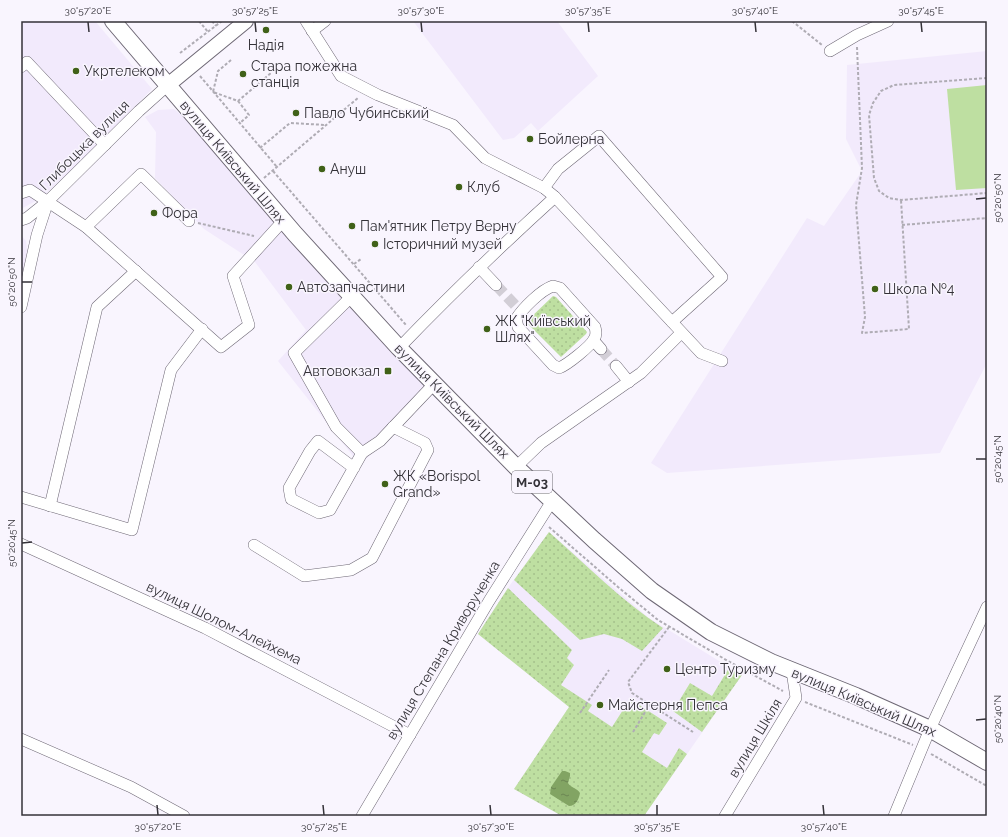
<svg xmlns="http://www.w3.org/2000/svg" width="1008" height="837" viewBox="0 0 1008 837" font-family="Raleway,sans-serif">
  <style>
    .built { fill: #f2eafc }
    .grass { fill: url(#grass-dots) }
    .pitch { fill: #bedfa1 }
    .water { fill: url(#water-ripples) }
    .lines { fill: none; stroke-linecap: round; stroke-linejoin: round }
    .minor-tunnel { stroke: #d2ced6; stroke-width: 11; stroke-dasharray: 11 5.5; stroke-linecap: butt }
    .minor-casing { stroke: #6e6875; stroke-width: 12 }
    .major-casing { stroke: #6e6875; stroke-width: 16 }
    .highway-casing { stroke: #6e6875; stroke-width: 18 }
    .path { stroke: #afacb4; stroke-width: 2; stroke-dasharray: 3 2; stroke-linecap: butt }
    .minor { stroke: #fff; stroke-width: 11 }
    .major { stroke: #fff; stroke-width: 14 }
    .highway { stroke: #fff; stroke-width: 16 }
    .ticks { fill: none; stroke: #343238; stroke-width: 1.5 }
    .poi-dot { fill: #406118; stroke: #f9f5fe; stroke-width: 1.5 }
    .labels { text-anchor: middle; stroke-width: 3; stroke-linejoin: round; paint-order: stroke }
    .shield { fill: #f9f5fe; stroke: #6f6c73; stroke-width: 1 }
    .shield-label { font-size: 13px; font-weight: bold; fill: #343238 }
    .poi-label { font-size: 14px; fill: #343238; stroke: #f9f5fe; text-anchor: start }
    .street-label { font-size: 14px; fill: #343238; stroke: #f9f5fe }
    .neatline { fill: none; stroke: #343238; stroke-width: 1.5 }
    .ticks-label { font-size: 10px; text-anchor: middle; fill: #343238 }
  </style>
  <defs>
    <pattern id="grass-dots" width="8" height="8" patternUnits="userSpaceOnUse"><rect width="8" height="8" fill="#bedfa1"/><path d="M2 2h.1M6 6h.1" fill="none" stroke="#a4c08b" stroke-width="1.8" stroke-linecap="round"/></pattern>
    <pattern id="water-ripples" width="26" height="14" patternUnits="userSpaceOnUse"><rect width="26" height="14" fill="#82a463"/><path d="M2 4q2-2 4 0t4 0M15 11q2-2 4 0t4 0" fill="none" stroke="#6b8653"/></pattern>
  </defs>
  <rect width="100%" height="100%" fill="#f9f5fe"/>
  <g class="built">
    <path d="M 21,21 L 95,21 L 152,89 L 94,148 L 41,198 L 21,209 Z"/>
    <path d="M 413,21 L 557,21 L 598,76 L 538,131 L 531,123 L 514,138 L 503,140 Z"/>
    <path d="M 987,51 L 987,363 L 940,453 L 667,473 L 651,463 L 807,218 L 824,226 L 862,171 L 846,139 L 847,65 Z"/>
    <path d="M 174,109 L 186,119 L 434,392 L 360,465 L 278,361 L 306,330 L 255,262 L 204,229 L 155,178 L 156,132 L 145,117 L 158,110 Z"/>
    <path d="M 21,235 L 26,241 L 27,251 L 21,281 Z"/>
    <path d="M 549,532 L 649,618 L 742,675 L 644,816 L 562,816 L 514,789 L 569,707 L 478,634 L 510,585 Z"/>
  </g>
  <g class="grass">
    <path d="M 553,296 L 556,297 L 587,332 L 586,334 L 561,357 L 528,324 L 527,321 Z"/>
    <path d="M 549,532 C 585,564 623,602 663,628 L 642,651 L 622,639 L 604,634 L 580,640 L 514,580 Z"/>
    <path d="M 508,588 L 572,650 L 567,658 L 574,665 L 561,685 L 592,705 L 588,711 L 612,727 L 630,699 L 667,723 L 659,735 L 654,733 L 642,752 L 667,768 L 679,748 L 687,754 L 644,816 L 562,816 L 514,789 L 569,707 L 478,634 Z"/>
    <path d="M 729,668 L 742,675 L 702,732 L 673,711 L 690,683 L 712,696 Z"/>
  </g>
  <path class="pitch" d="M 987,85 L 987,188 L 956,190 L 947,89 Z"/>
  <path class="water" d="M 562,771 L 565,771 L 570,773 L 570,776 L 568,783 C 571,788 577,788 580,793 C 579,799 576,806 569,806 L 550,794 L 551,787 Z"/>
  <g class="lines">
    <g class="minor-tunnel">
      <path d="M 496,285 L 515,305"/>
      <path d="M 601,349 L 616,366"/>
    </g>
    <defs>
      <g id="minor">
        <path d="M 306,21 L 341,76 L 378,95 L 453,125 L 485,158 L 544,188 L 555,197 L 701,353 L 722,361"/>
        <path d="M 312,31 L 325,21"/>
        <path d="M 830,51 L 857,35 L 888,21"/>
        <path d="M 21,67 L 27,62 L 105,145"/>
        <path d="M 544,188 L 558,169 L 599,136 L 722,277 L 672,322"/>
        <path d="M 21,193 L 30,190 L 86,227 L 141,174 L 189,221"/>
        <path d="M 21,220 L 27,218 L 47,202"/>
        <path d="M 86,227 L 221,347 L 249,325 L 233,276 L 283,221"/>
        <path d="M 479,267 L 496,285"/>
        <path d="M 553,286 L 560,288 L 595,327 C 596,331 597,335 594,339 C 591,346 567,365 559,368 L 553,365 L 518,327 L 516,319 C 523,308 541,290 553,286 Z"/>
        <path d="M 351,297 L 294,353 L 336,427 L 362,453 L 380,441 L 434,384"/>
        <path d="M 21,307 L 37,235 L 48,201 L 139,111 L 168,85"/>
        <path d="M 594,341 L 601,349"/>
        <path d="M 399,348 C 449,296 501,246 555,197"/>
        <path d="M 616,366 L 629,382"/>
        <path d="M 516,467 L 541,443 L 641,373 L 681,333"/>
        <path d="M 354,468 L 318,441 L 310,451 L 289,488 L 291,499 L 319,513 L 330,510 L 362,453"/>
        <path d="M 21,497 L 132,530 L 171,370 L 202,329"/>
        <path d="M 50,506 L 97,307 L 136,271"/>
        <path d="M 21,544 L 205,628 L 410,735"/>
        <path d="M 254,545 L 304,576 L 351,570 L 372,558 L 428,450 L 425,443 L 393,427"/>
        <path d="M 21,739 L 131,787 L 184,816"/>
        <path d="M 362,816 L 489,601 L 552,501"/>
        <path d="M 725,816 L 796,698 L 792,671"/>
        <path d="M 894,816 L 930,729 L 987,607"/>
      </g>
      <path id="major" d="M 168,85 L 246,21"/>
      <path id="highway" d="M 113,21 L 295,234 L 399,348 L 516,467 L 594,540 L 652,591 L 711,632 L 771,662 L 856,696 L 930,729 L 987,762"/>
    </defs>
    <use href="#minor" class="minor-casing"/>
    <use href="#major" class="major-casing"/>
    <use href="#highway" class="highway-casing"/>
    <g class="path">
      <path d="M 199,21 L 208,32"/>
      <path d="M 212,21 L 216,26"/>
      <path d="M 792,21 L 822,45"/>
      <path d="M 857,47 L 862,168 L 856,205 L 865,317 L 862,333 L 909,329 L 901,200"/>
      <path d="M 180,53 L 222,21"/>
      <path d="M 231,60 L 218,71 L 213,92 L 238,101 L 272,72"/>
      <path d="M 200,76 L 277,167"/>
      <path d="M 987,78 L 894,85 L 881,91 L 873,103 L 869,115 L 874,178 L 879,191 L 889,198 L 901,200 L 987,193"/>
      <path d="M 238,101 L 249,115 L 240,123"/>
      <path d="M 260,148 L 290,123 L 326,125"/>
      <path d="M 273,171 L 406,325"/>
      <path d="M 264,178 L 359,97"/>
      <path d="M 198,223 L 254,236"/>
      <path d="M 902,225 L 987,218"/>
      <path d="M 354,264 L 361,259"/>
      <path d="M 549,527 L 618,587 L 658,620 L 728,661 L 783,691"/>
      <path d="M 669,627 L 628,682 L 632,693 L 693,732"/>
      <path d="M 805,702 L 913,745"/>
      <path d="M 580,713 L 609,670"/>
      <path d="M 633,732 L 650,704"/>
      <path d="M 931,754 L 987,786"/>
    </g>
    <use href="#minor" class="minor"/>
    <use href="#major" class="major"/>
    <use href="#highway" class="highway"/>
  </g>
  <path class="ticks" d="M 88,22 L 89,32M 255,22 L 256,32M 421,22 L 422,32M 588,22 L 589,32M 755,22 L 756,32M 921,22 L 922,32M 976,199 L 986,198M 22,282 L 32,282M 976,459 L 986,459M 22,543 L 32,542M 976,720 L 986,719M 157,805 L 158,815M 323,805 L 324,815M 490,805 L 491,815M 657,805 L 657,815M 823,805 L 824,815"/>
  <g class="poi-dot">
    <circle cx="266" cy="30" r="4"/>
    <circle cx="76" cy="71" r="4"/>
    <circle cx="243" cy="74" r="4"/>
    <circle cx="296" cy="113" r="4"/>
    <circle cx="530" cy="139" r="4"/>
    <circle cx="322" cy="169" r="4"/>
    <circle cx="459" cy="187" r="4"/>
    <circle cx="154" cy="213" r="4"/>
    <circle cx="352" cy="226" r="4"/>
    <circle cx="375" cy="244" r="4"/>
    <circle cx="289" cy="287" r="4"/>
    <circle cx="875" cy="289" r="4"/>
    <circle cx="487" cy="329" r="4"/>
    <rect x="384" y="367" width="8" height="8" rx="2"/>
    <circle cx="385" cy="484" r="4"/>
    <circle cx="667" cy="669" r="4"/>
    <circle cx="600" cy="705" r="4"/>
  </g>
  <g class="labels">
    <rect class="shield" x="512" y="471" width="40" height="22" rx="3"/>
    <g class="shield-label">
      <text x="532" y="487">М-03</text>
    </g>
    <g class="poi-label">
      <text x="266" y="50" text-anchor="middle">Надія</text>
      <text x="251" y="71">Стара пожежна<tspan x="251" dy="16">станція</tspan></text>
      <text x="84" y="76">Укртелеком</text>
      <text x="304" y="118">Павло Чубинський</text>
      <text x="538" y="144">Бойлерна</text>
      <text x="330" y="174">Ануш</text>
      <text x="467" y="192">Клуб</text>
      <text x="162" y="218">Фора</text>
      <text x="360" y="231">Пам'ятник Петру Верну</text>
      <text x="383" y="249">Історичний музей</text>
      <text x="297" y="292">Автозапчастини</text>
      <text x="883" y="294">Школа №4</text>
      <text x="495" y="326">ЖК "Київський<tspan x="495" dy="16">Шлях"</tspan></text>
      <text x="380" y="376" text-anchor="end">Автовокзал</text>
      <text x="393" y="481">ЖК «Borispol<tspan x="393" dy="16">Grand»</tspan></text>
      <text x="675" y="674">Центр Туризму</text>
      <text x="608" y="710">Майстерня Пепса</text>
    </g>
    <g class="street-label">
      <text transform="translate(84 145) rotate(-45)" y="5">Глибоцька вулиця</text>
      <text transform="translate(233 162) rotate(50)" y="5">вулиця Київський Шлях</text>
      <text transform="translate(452 401) rotate(45)" y="5">вулиця Київський Шлях</text>
      <text transform="translate(224 623) rotate(26)" y="5">вулиця Шолом-Алейхема</text>
      <text transform="translate(443 650) rotate(-59)" y="5">вулиця Степана Криворученка</text>
      <text transform="translate(864 702) rotate(23)" y="5">вулиця Київський Шлях</text>
      <text transform="translate(755 738) rotate(-59)" y="5">вулиця Шкіля</text>
    </g>
  </g>
  <rect width="1008" height="837" fill="none" stroke="#f9f5fe" stroke-width="44"/>
  <rect x="22" y="22" width="964" height="793" class="neatline"/>
  <g class="ticks-label">
    <text x="88" y="14">30°57'20"E</text>
    <text x="255" y="14">30°57'25"E</text>
    <text x="421" y="14">30°57'30"E</text>
    <text x="588" y="14">30°57'35"E</text>
    <text x="755" y="14">30°57'40"E</text>
    <text x="921" y="14">30°57'45"E</text>
    <text transform="translate(997 198) rotate(-90)" y="4">50°20'50"N</text>
    <text transform="translate(11 282) rotate(-90)" y="4">50°20'50"N</text>
    <text transform="translate(997 459) rotate(-90)" y="4">50°20'45"N</text>
    <text transform="translate(11 543) rotate(-90)" y="4">50°20'45"N</text>
    <text transform="translate(997 719) rotate(-90)" y="4">50°20'40"N</text>
    <text x="158" y="830">30°57'20"E</text>
    <text x="324" y="830">30°57'25"E</text>
    <text x="491" y="830">30°57'30"E</text>
    <text x="657" y="830">30°57'35"E</text>
    <text x="824" y="830">30°57'40"E</text>
  </g>
</svg>
